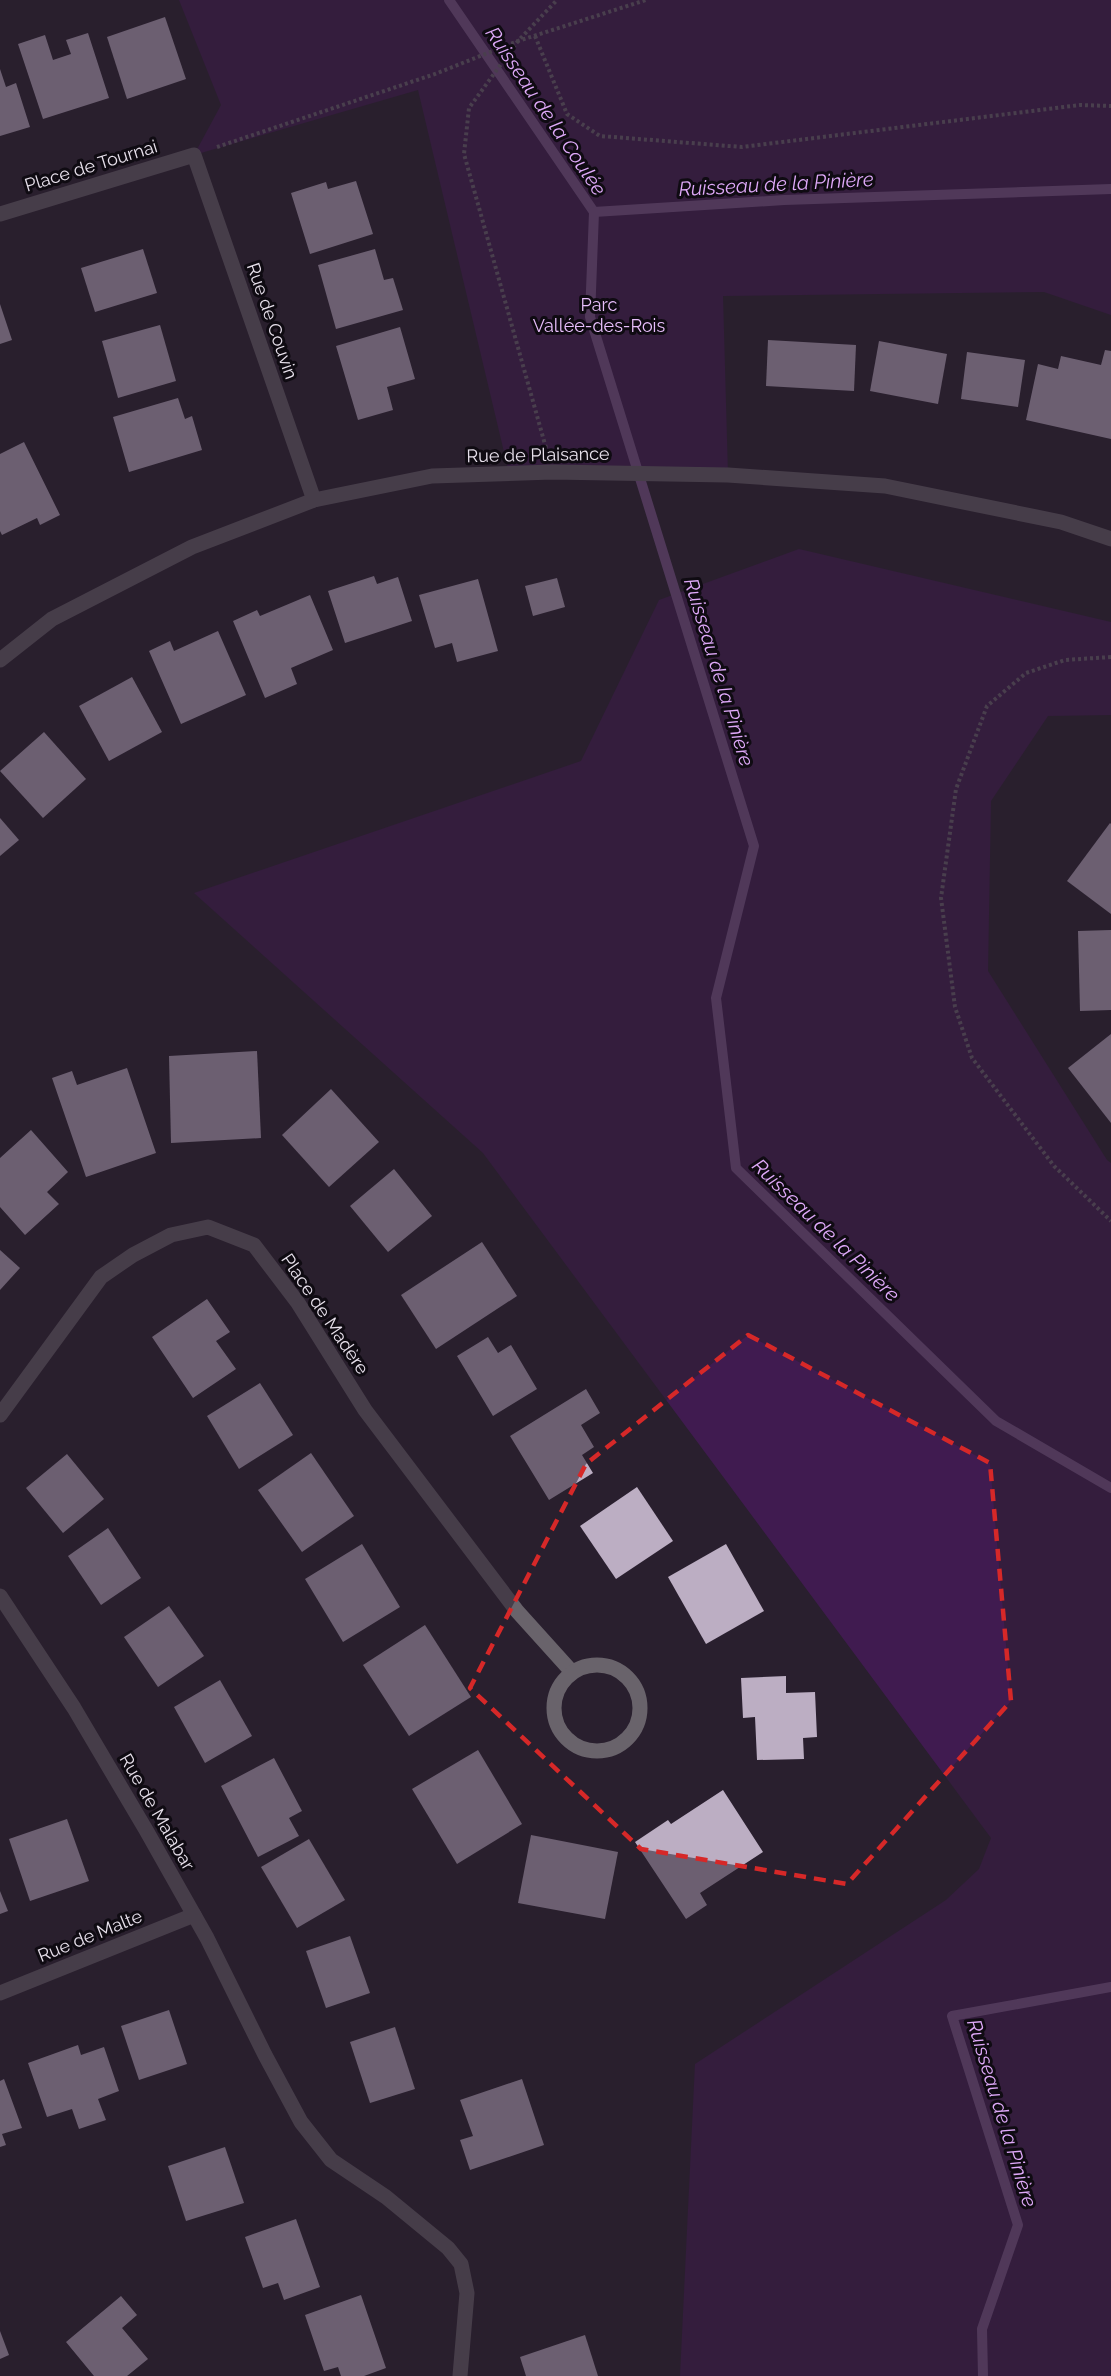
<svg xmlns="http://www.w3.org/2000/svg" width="1111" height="2376" viewBox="0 0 1111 2376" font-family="Raleway,sans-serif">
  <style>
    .green { fill: #401b50 }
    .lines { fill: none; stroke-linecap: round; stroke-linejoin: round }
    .stream { stroke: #7e588e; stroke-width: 10 }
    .building { fill: #bcaec3 }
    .path { stroke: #6f6674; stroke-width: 4; stroke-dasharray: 3 3; stroke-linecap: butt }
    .minor { stroke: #69636b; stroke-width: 15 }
    .tertiary { stroke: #69636b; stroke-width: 15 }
    .marked { fill: none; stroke: #d62828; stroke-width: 4.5; stroke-dasharray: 12 8; stroke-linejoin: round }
    .labels { text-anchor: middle; stroke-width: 6; stroke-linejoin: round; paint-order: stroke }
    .street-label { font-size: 18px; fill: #e8e1ec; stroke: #0f0b12 }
    .park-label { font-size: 18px; fill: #e7befb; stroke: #0f0b12 }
    .water-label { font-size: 20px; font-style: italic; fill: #dfa9f9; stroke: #0f0b12 }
  </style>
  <rect width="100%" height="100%" fill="#291f2e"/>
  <g class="green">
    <path d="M 179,0 L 1111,0 L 1111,315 L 1044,292 L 723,296 L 728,475 L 509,473 L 418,90 L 194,155 L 221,105 Z"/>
    <path d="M 799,549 L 1111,622 L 1111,715 L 1048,716 L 991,801 L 988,971 L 1107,1160 L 1111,1163 L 1111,2376 L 680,2376 L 695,2064 L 946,1900 L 979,1869 L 991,1838 L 483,1153 L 194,893 L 581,761 L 659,600 Z"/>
  </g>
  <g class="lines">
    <g class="stream">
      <path d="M 449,0 L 594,212"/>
      <path d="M 1111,189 L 784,200 L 594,212 L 590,317 L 754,846 L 716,998 L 736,1168 L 996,1421 L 1111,1488"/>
      <path d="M 983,2376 L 982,2329 L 1018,2225 L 952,2016 L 1111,1987"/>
    </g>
  </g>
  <g class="building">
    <path d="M 165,17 L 186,79 L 127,99 L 107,37 Z"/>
    <path d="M 88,33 L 109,98 L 43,119 L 18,44 L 45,35 L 53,60 L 71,54 L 66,40 Z"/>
    <path d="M 0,69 L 6,87 L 16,83 L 30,127 L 0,136 Z"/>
    <path d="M 356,181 L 373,234 L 310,254 L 291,193 L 326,182 L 328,189 Z"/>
    <path d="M 143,249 L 157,293 L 95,312 L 81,268 Z"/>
    <path d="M 375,249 L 384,280 L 393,278 L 403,310 L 336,329 L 318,265 Z"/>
    <path d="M 0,304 L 12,340 L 0,344 Z"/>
    <path d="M 160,325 L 176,381 L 118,398 L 102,341 Z"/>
    <path d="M 400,327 L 415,379 L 387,387 L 393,410 L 358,420 L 336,346 Z"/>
    <path d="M 768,340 L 856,345 L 854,391 L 766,386 Z"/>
    <path d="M 879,341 L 947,354 L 938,404 L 870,391 Z"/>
    <path d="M 1105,350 L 1111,351 L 1111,439 L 1026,420 L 1038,364 L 1058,369 L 1061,356 L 1101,365 Z"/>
    <path d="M 967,352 L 1025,360 L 1018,407 L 961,399 Z"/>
    <path d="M 178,398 L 185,419 L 192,416 L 202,450 L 129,472 L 113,417 Z"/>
    <path d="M 24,442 L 60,515 L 40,525 L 37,518 L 2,535 L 0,531 L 0,454 Z"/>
    <path d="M 374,576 L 377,584 L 398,577 L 412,621 L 345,643 L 328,591 Z"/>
    <path d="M 557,578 L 565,607 L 533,616 L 525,586 Z"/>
    <path d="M 478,579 L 498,651 L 457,662 L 452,643 L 435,648 L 419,595 Z"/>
    <path d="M 310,595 L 333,650 L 291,668 L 297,684 L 265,698 L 233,621 L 257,610 L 260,616 Z"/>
    <path d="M 218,631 L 246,695 L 181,724 L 149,651 L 170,641 L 174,651 Z"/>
    <path d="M 132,677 L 162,732 L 109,761 L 79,706 Z"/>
    <path d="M 44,732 L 86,779 L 43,818 L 0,771 Z"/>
    <path d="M 0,818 L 19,840 L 0,856 Z"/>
    <path d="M 1110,823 L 1111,824 L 1111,914 L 1067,881 Z"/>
    <path d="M 1111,930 L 1111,1010 L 1080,1011 L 1078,931 Z"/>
    <path d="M 1111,1034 L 1111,1123 L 1068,1068 Z"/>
    <path d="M 257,1051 L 261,1138 L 171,1143 L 169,1056 Z"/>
    <path d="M 127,1068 L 156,1153 L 86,1177 L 52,1078 L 72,1071 L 77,1085 Z"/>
    <path d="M 331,1089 L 379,1142 L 329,1187 L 282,1135 Z"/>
    <path d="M 31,1130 L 68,1172 L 47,1192 L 59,1204 L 25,1235 L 0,1207 L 0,1158 Z"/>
    <path d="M 394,1169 L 432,1216 L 388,1252 L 350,1206 Z"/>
    <path d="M 482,1242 L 517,1296 L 436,1349 L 401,1295 Z"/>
    <path d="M 0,1250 L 20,1268 L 0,1290 Z"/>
    <path d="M 207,1299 L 230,1332 L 216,1341 L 236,1369 L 193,1398 L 152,1337 Z"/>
    <path d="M 488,1337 L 498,1353 L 511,1345 L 537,1389 L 493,1416 L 457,1356 Z"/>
    <path d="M 260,1383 L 293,1435 L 239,1469 L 207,1416 Z"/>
    <path d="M 586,1389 L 600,1413 L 581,1425 L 594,1447 L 582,1455 L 593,1473 L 549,1500 L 510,1436 Z"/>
    <path d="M 311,1453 L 354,1516 L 302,1552 L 258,1490 Z"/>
    <path d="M 67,1454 L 104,1499 L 63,1533 L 26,1488 Z"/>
    <path d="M 637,1487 L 673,1541 L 616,1579 L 580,1526 Z"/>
    <path d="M 108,1528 L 141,1578 L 101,1605 L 68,1556 Z"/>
    <path d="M 362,1544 L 400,1607 L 343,1642 L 305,1579 Z"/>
    <path d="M 726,1544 L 764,1611 L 706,1644 L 668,1577 Z"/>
    <path d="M 169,1606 L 204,1656 L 158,1687 L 124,1637 Z"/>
    <path d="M 425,1625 L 471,1697 L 409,1736 L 363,1665 Z"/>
    <path d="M 786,1676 L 786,1693 L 815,1692 L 817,1737 L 803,1738 L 804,1759 L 757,1760 L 755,1717 L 743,1718 L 741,1678 Z"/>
    <path d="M 220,1680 L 252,1736 L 205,1763 L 174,1707 Z"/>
    <path d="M 478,1750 L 522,1824 L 457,1864 L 412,1789 Z"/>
    <path d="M 274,1758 L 302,1811 L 289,1818 L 299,1836 L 258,1857 L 221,1786 Z"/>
    <path d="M 723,1790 L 763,1852 L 700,1893 L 707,1905 L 686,1919 L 635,1842 L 668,1820 L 671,1824 Z"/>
    <path d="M 67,1819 L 89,1881 L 30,1901 L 9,1839 Z"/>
    <path d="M 531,1835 L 618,1852 L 605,1919 L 518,1903 Z"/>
    <path d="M 309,1839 L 345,1900 L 297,1928 L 261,1867 Z"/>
    <path d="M 0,1891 L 8,1911 L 0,1914 Z"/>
    <path d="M 350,1936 L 370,1993 L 326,2008 L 306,1951 Z"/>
    <path d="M 169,2010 L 187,2064 L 139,2080 L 121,2026 Z"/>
    <path d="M 395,2027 L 415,2089 L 370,2103 L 350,2042 Z"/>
    <path d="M 78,2045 L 81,2055 L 104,2047 L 119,2091 L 98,2099 L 106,2120 L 79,2129 L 72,2109 L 47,2117 L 28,2063 Z"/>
    <path d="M 4,2079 L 22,2128 L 2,2134 L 6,2145 L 0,2147 L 0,2081 Z"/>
    <path d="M 522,2079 L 544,2145 L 470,2170 L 460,2140 L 473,2136 L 460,2100 Z"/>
    <path d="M 225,2147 L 244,2203 L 186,2221 L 168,2166 Z"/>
    <path d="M 296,2219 L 320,2287 L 284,2300 L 278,2283 L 263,2288 L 245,2237 Z"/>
    <path d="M 361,2295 L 386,2368 L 364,2376 L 341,2376 L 338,2367 L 324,2371 L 305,2315 Z"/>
    <path d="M 121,2296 L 137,2315 L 122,2328 L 148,2359 L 127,2376 L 94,2376 L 66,2342 Z"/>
    <path d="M 0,2331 L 9,2355 L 0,2359 Z"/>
    <path d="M 585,2335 L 598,2376 L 526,2376 L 520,2357 Z"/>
  </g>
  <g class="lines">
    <g class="path">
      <path d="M 535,36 L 567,114 L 600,136 L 742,147 L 1080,105 L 1111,106"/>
      <path d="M 217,147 L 435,74 L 518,41 L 646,0"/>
      <path d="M 546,448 L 464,154 L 469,108 L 518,41 L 557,0"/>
      <path d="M 1111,657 L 1065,660 L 1026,673 L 987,706 L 956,789 L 941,898 L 955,1007 L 972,1058 L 1054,1166 L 1111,1221"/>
    </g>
    <g class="minor">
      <path d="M 0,214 L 194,155 L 314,500"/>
      <path d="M 0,1415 L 101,1277 L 133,1255 L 171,1235 L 208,1227 L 254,1245 L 298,1303 L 365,1410 L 517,1611 L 572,1672"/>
      <path d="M 0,1596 L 74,1708 L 146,1830 L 207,1938 L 265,2055 L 301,2122 L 331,2160 L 386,2197 L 448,2248 L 461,2264 L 467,2293 L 460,2376"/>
      <circle cx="597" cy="1708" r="43"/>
      <path d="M 0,1993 L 194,1915"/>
    </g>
    <path class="tertiary" d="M 0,660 L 52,619 L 192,547 L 314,500 L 432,476 L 552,472 L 728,475 L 885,486 L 1061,522 L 1111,539"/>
  </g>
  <path d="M0 0H1111V2376H0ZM 748,1335 L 990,1463 L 1011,1701 L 847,1884 L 641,1849 L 470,1688 L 586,1464 Z" fill="#291f2e" fill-opacity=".55" fill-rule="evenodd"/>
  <path class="marked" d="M 748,1335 L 990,1463 L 1011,1701 L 847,1884 L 641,1849 L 470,1688 L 586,1464 Z"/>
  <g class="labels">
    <g class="street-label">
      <text transform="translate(91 166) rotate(-17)" y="6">Place de Tournai</text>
      <text transform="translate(272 321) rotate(71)" y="6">Rue de Couvin</text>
      <text transform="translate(538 455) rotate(-1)" y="6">Rue de Plaisance</text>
      <text transform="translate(325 1314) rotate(56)" y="6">Place de Madère</text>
      <text transform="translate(157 1812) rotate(60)" y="6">Rue de Malabar</text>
      <text transform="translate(90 1936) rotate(-22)" y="6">Rue de Malte</text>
    </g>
    <g class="park-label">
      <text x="599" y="311">Parc<tspan x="599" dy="21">Vallée-des-Rois</tspan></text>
    </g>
    <g class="water-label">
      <text transform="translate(546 111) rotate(56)" y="7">Ruisseau de la Coulée</text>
      <text transform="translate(776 184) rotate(-3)" y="7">Ruisseau de la Pinière</text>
      <text transform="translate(719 672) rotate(73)" y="7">Ruisseau de la Pinière</text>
      <text transform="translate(826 1230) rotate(44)" y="7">Ruisseau de la Pinière</text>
      <text transform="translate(1002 2113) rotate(73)" y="7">Ruisseau de la Pinière</text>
    </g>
  </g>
</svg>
